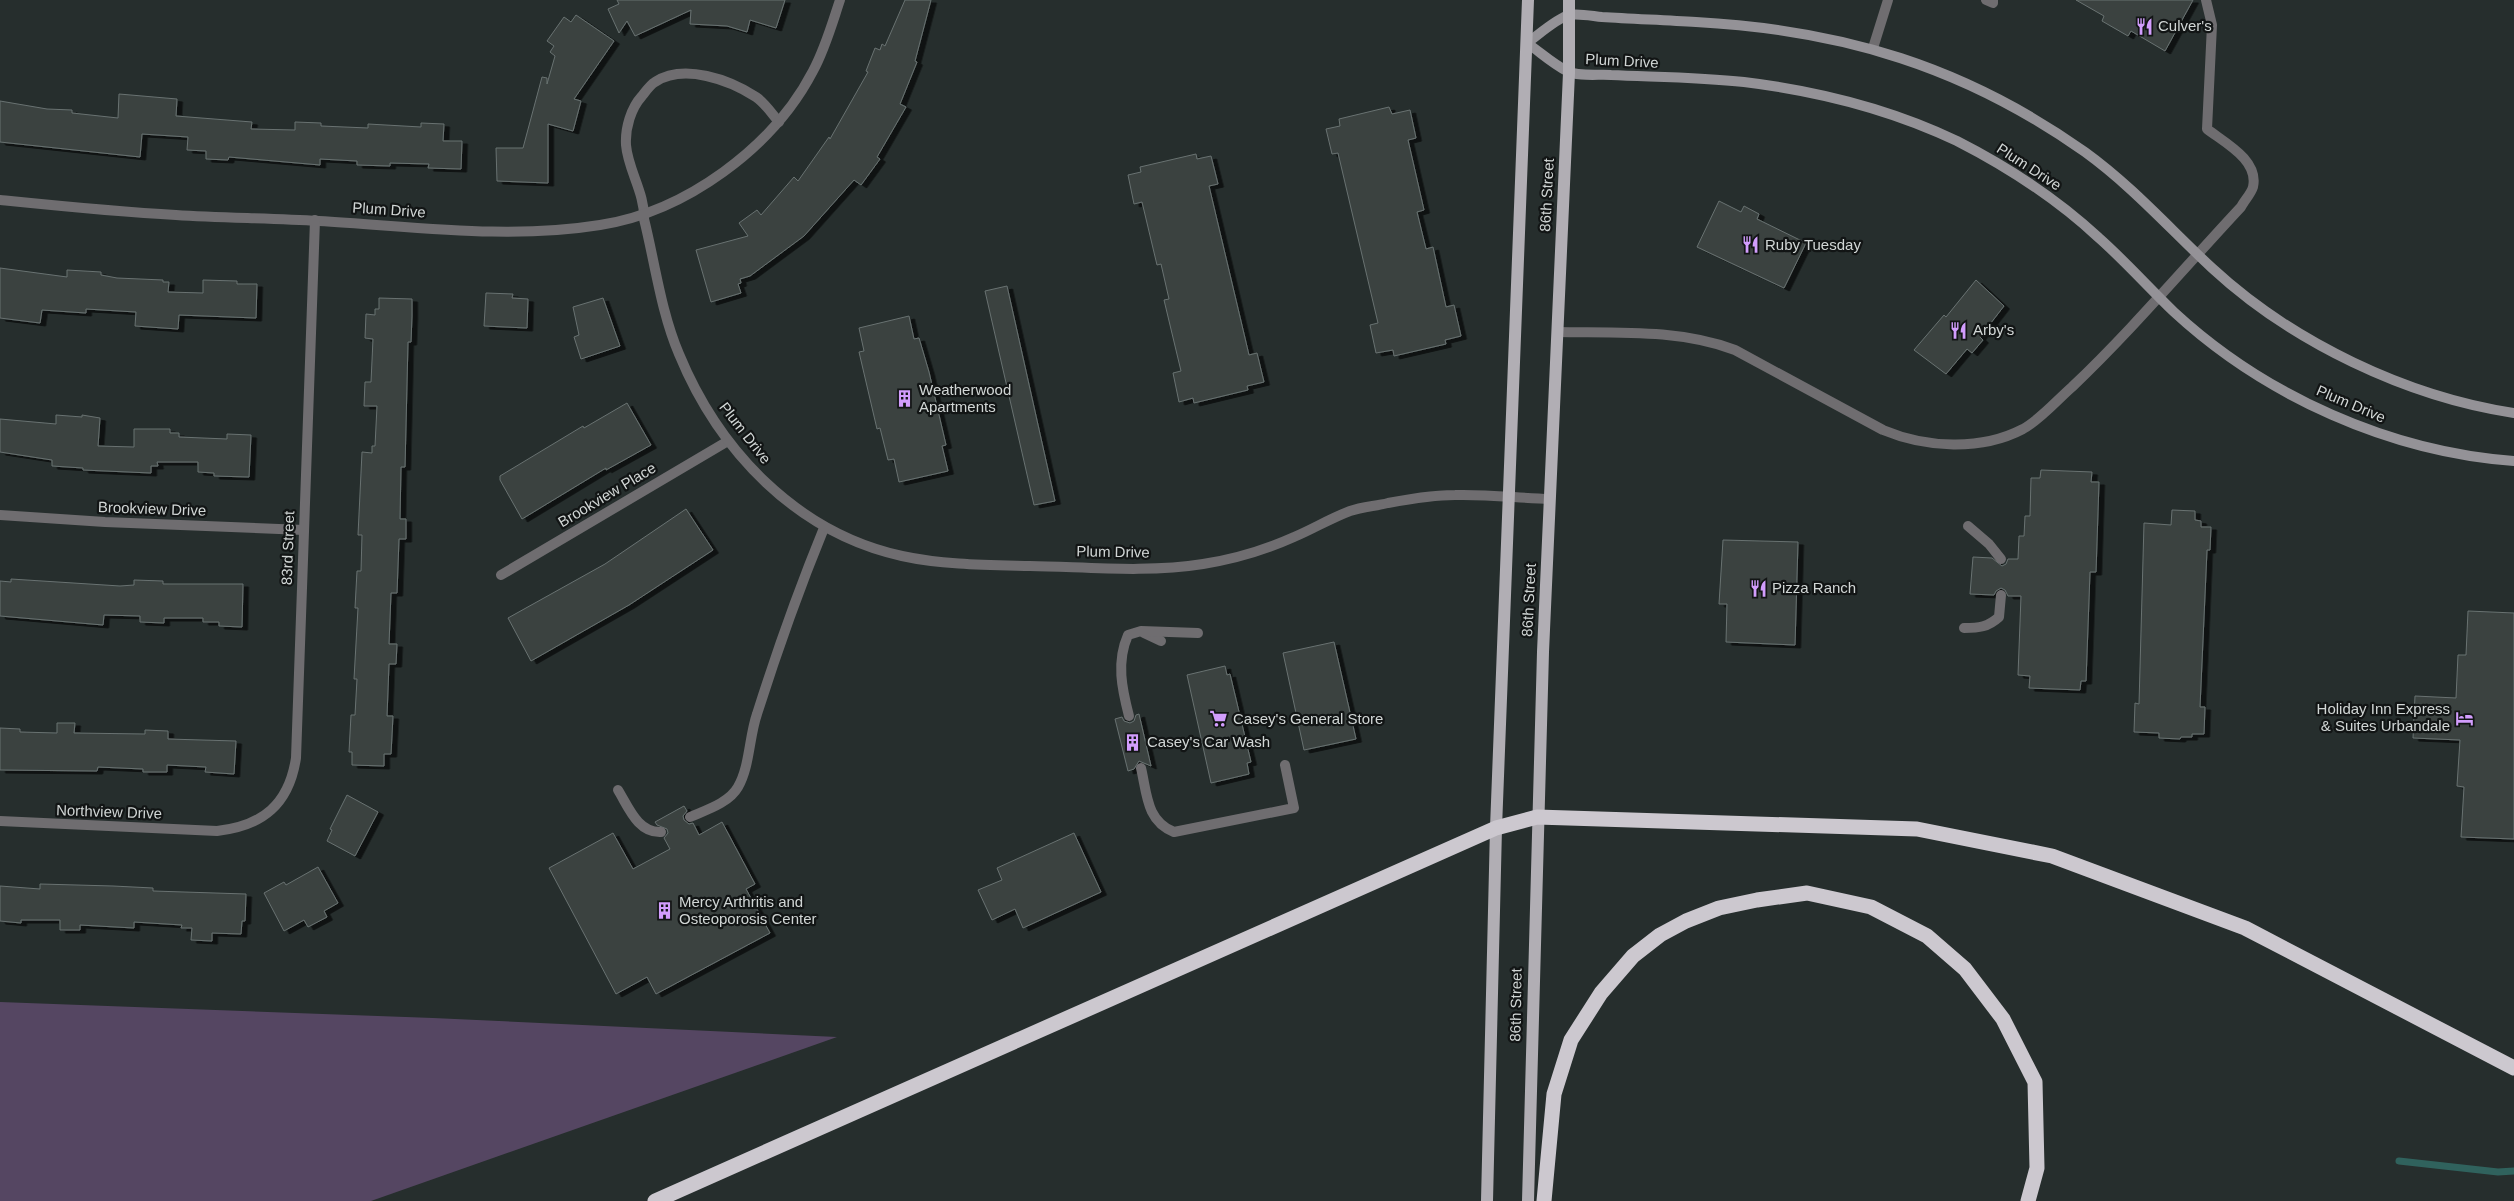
<svg xmlns="http://www.w3.org/2000/svg" width="2514" height="1201" viewBox="0 0 2514 1201" font-family="Helvetica,sans-serif">
  <style>
    .green { fill: #554662 }
    .lines { fill: none; stroke-linecap: round; stroke-linejoin: round }
    .stream { stroke: #30625d; stroke-width: 7 }
    .building { fill: #3a4241; stroke: #697271; filter: url(#shadow) }
    .lane { stroke: #6f6d70; stroke-width: 10 }
    .street { stroke: #6f6d70; stroke-width: 10 }
    .secondary { stroke: #949297; stroke-width: 10 }
    .primary { stroke: #b1aeb4; stroke-width: 12 }
    .highway { stroke: #ccc8cf; stroke-width: 15 }
    .labels { text-anchor: middle; stroke-width: 4.5; stroke-linejoin: round; paint-order: stroke }
    .poi-label { font-size: 15px; fill: #d1d6d5; stroke: #121515; text-anchor: start }
    .street-label { font-size: 15px; fill: #d1d6d5; stroke: #121515 }
  </style>
  <defs>
    <filter id="shadow"><feDropShadow dx="5.5" dy="3" stdDeviation="0" flood-color="#0009"/></filter>
  </defs>
  <rect width="100%" height="100%" fill="#262e2d"/>
  <path class="green" d="M 0,1002 L 433,1018 L 837,1037 L 371,1201 L 0,1201 Z"/>
  <g class="lines">
    <path class="stream" d="M 2399,1161 L 2498,1172 L 2514,1171"/>
  </g>
  <g class="building">
    <path d="M 617,0 L 785,0 L 776,28 L 750,20 L 747,32 L 727,26 L 690,24 L 691,10 L 635,36 L 627,21 L 619,33 L 608,9 L 619,4 Z"/>
    <path d="M 905,0 L 931,0 L 915,61 L 917,62 L 900,104 L 906,107 L 877,157 L 880,159 L 861,185 L 854,180 L 804,236 L 750,276 L 740,279 L 741,283 L 738,284 L 741,293 L 711,302 L 696,250 L 748,236 L 739,223 L 757,210 L 761,215 L 794,177 L 798,181 L 829,137 L 830,139 L 868,72 L 866,71 L 875,48 L 880,50 L 882,44 L 885,46 Z"/>
    <path d="M 2076,0 L 2193,0 L 2165,51 L 2131,31 L 2128,36 L 2102,21 L 2104,16 Z"/>
    <path d="M 576,15 L 614,41 L 574,99 L 581,101 L 573,131 L 548,124 L 548,183 L 497,181 L 496,148 L 523,148 L 542,77 L 547,78 L 547,84 L 555,56 L 550,52 L 554,46 L 547,41 L 564,17 L 571,22 Z"/>
    <path d="M 119,94 L 177,99 L 176,116 L 252,122 L 251,129 L 295,130 L 295,122 L 321,123 L 321,126 L 368,128 L 368,124 L 421,127 L 421,123 L 444,124 L 443,141 L 462,141 L 461,169 L 428,168 L 429,164 L 390,163 L 390,166 L 357,165 L 357,161 L 320,159 L 320,165 L 229,157 L 228,160 L 206,159 L 206,151 L 187,150 L 188,137 L 142,134 L 140,157 L 0,142 L 0,101 L 47,109 L 72,110 L 72,113 L 118,118 Z"/>
    <path d="M 1389,107 L 1392,114 L 1410,110 L 1416,138 L 1408,140 L 1424,210 L 1417,212 L 1426,249 L 1433,247 L 1446,307 L 1454,305 L 1461,336 L 1445,340 L 1446,344 L 1394,356 L 1393,350 L 1376,353 L 1370,325 L 1378,323 L 1338,153 L 1332,154 L 1326,129 L 1340,126 L 1339,119 Z"/>
    <path d="M 1196,154 L 1197,159 L 1211,156 L 1218,184 L 1209,186 L 1249,355 L 1257,353 L 1264,382 L 1247,386 L 1248,390 L 1194,403 L 1193,398 L 1179,402 L 1173,373 L 1181,371 L 1164,300 L 1169,299 L 1161,264 L 1157,265 L 1142,202 L 1134,204 L 1128,175 L 1141,172 L 1140,167 Z"/>
    <path d="M 1719,201 L 1741,212 L 1744,206 L 1759,214 L 1757,219 L 1806,243 L 1784,288 L 1697,247 Z"/>
    <path d="M 0,268 L 67,277 L 67,270 L 101,272 L 101,275 L 117,278 L 163,280 L 163,282 L 169,282 L 168,292 L 203,293 L 203,280 L 237,281 L 237,284 L 257,284 L 256,318 L 179,315 L 178,329 L 135,326 L 136,312 L 86,309 L 86,313 L 42,310 L 40,323 L 0,318 Z"/>
    <path d="M 1976,280 L 2004,306 L 1980,337 L 1983,340 L 1972,353 L 1967,349 L 1946,374 L 1914,350 L 1944,315 L 1946,317 Z"/>
    <path d="M 1007,286 L 1055,501 L 1034,505 L 985,291 Z"/>
    <path d="M 486,293 L 513,294 L 512,298 L 528,299 L 527,328 L 484,326 Z"/>
    <path d="M 379,298 L 412,299 L 412,316 L 411,342 L 408,342 L 405,467 L 401,467 L 400,519 L 406,519 L 406,539 L 399,539 L 397,593 L 391,593 L 389,644 L 397,644 L 396,664 L 389,664 L 387,716 L 393,716 L 391,754 L 384,754 L 384,766 L 352,765 L 352,752 L 349,752 L 351,715 L 355,715 L 357,679 L 354,679 L 358,608 L 355,608 L 357,571 L 361,571 L 362,535 L 358,535 L 362,452 L 372,453 L 372,446 L 375,446 L 377,406 L 364,406 L 365,382 L 371,382 L 373,339 L 365,338 L 366,314 L 375,315 L 375,309 L 379,309 Z"/>
    <path d="M 603,298 L 620,346 L 581,359 L 574,337 L 579,335 L 573,307 Z"/>
    <path d="M 909,316 L 914,339 L 919,338 L 929,372 L 946,445 L 942,446 L 948,471 L 899,482 L 894,459 L 888,460 L 880,428 L 877,429 L 859,352 L 864,351 L 859,328 Z"/>
    <path d="M 627,403 L 651,445 L 606,470 L 606,468 L 522,519 L 500,480 L 500,476 L 583,426 L 584,428 Z"/>
    <path d="M 56,415 L 82,417 L 82,415 L 100,418 L 98,446 L 134,447 L 134,429 L 170,429 L 170,433 L 179,433 L 179,437 L 227,439 L 227,434 L 251,435 L 249,477 L 214,476 L 214,473 L 198,472 L 198,462 L 157,462 L 158,466 L 151,466 L 151,473 L 83,470 L 83,468 L 52,466 L 52,460 L 0,452 L 0,419 L 56,424 Z"/>
    <path d="M 2041,470 L 2092,472 L 2091,482 L 2099,482 L 2096,572 L 2090,572 L 2086,681 L 2081,681 L 2080,690 L 2029,688 L 2030,676 L 2018,675 L 2021,596 L 2008,596 L 2005,590 L 2001,588 L 1996,591 L 1994,595 L 1970,594 L 1973,557 L 1992,558 L 2002,566 L 2006,564 L 2008,559 L 2018,559 L 2019,536 L 2024,536 L 2025,516 L 2030,516 L 2031,478 L 2040,478 Z"/>
    <path d="M 686,509 L 713,550 L 629,605 L 531,661 L 508,618 L 605,564 Z"/>
    <path d="M 2172,510 L 2195,511 L 2195,520 L 2201,521 L 2201,527 L 2211,527 L 2210,550 L 2207,550 L 2200,707 L 2205,707 L 2204,734 L 2192,734 L 2192,737 L 2181,737 L 2180,739 L 2159,738 L 2159,733 L 2134,732 L 2135,703 L 2139,704 L 2144,523 L 2171,525 Z"/>
    <path d="M 1723,540 L 1798,542 L 1795,645 L 1726,642 L 1727,604 L 1719,604 Z"/>
    <path d="M 11,579 L 120,586 L 134,585 L 134,580 L 163,581 L 163,584 L 243,584 L 242,627 L 219,626 L 219,622 L 203,622 L 203,618 L 164,618 L 164,623 L 140,622 L 140,616 L 104,615 L 103,625 L 0,616 L 0,581 L 11,582 Z"/>
    <path d="M 2468,611 L 2514,613 L 2514,839 L 2461,837 L 2464,787 L 2457,786 L 2460,740 L 2413,738 L 2415,696 L 2456,698 L 2458,655 L 2466,655 Z"/>
    <path d="M 1334,642 L 1356,739 L 1304,750 L 1283,653 Z"/>
    <path d="M 1225,666 L 1227,675 L 1230,674 L 1251,762 L 1247,763 L 1249,774 L 1211,783 L 1187,675 Z"/>
    <path d="M 1139,714 L 1151,766 L 1139,761 L 1134,769 L 1128,771 L 1115,719 L 1122,717 L 1124,721 L 1130,723 L 1134,721 L 1136,715 Z"/>
    <path d="M 57,723 L 75,723 L 74,733 L 145,734 L 145,730 L 168,731 L 168,739 L 236,741 L 234,774 L 205,772 L 206,767 L 167,765 L 167,772 L 143,772 L 143,769 L 98,767 L 97,771 L 0,770 L 0,728 L 20,729 L 20,732 L 57,733 Z"/>
    <path d="M 347,795 L 378,812 L 355,856 L 327,841 L 332,830 L 330,829 Z"/>
    <path d="M 684,806 L 687,811 L 683,816 L 684,820 L 689,824 L 693,823 L 699,835 L 722,822 L 755,884 L 746,889 L 770,933 L 656,994 L 647,977 L 616,994 L 549,868 L 613,833 L 633,869 L 670,849 L 664,838 L 668,833 L 667,829 L 657,825 L 655,822 Z"/>
    <path d="M 1074,833 L 1101,892 L 1023,928 L 1015,909 L 992,920 L 978,890 L 1002,880 L 997,868 Z"/>
    <path d="M 318,867 L 338,903 L 324,911 L 327,917 L 308,927 L 304,920 L 284,931 L 264,893 L 284,882 L 286,885 Z"/>
    <path d="M 40,884 L 113,886 L 153,888 L 153,891 L 246,894 L 245,921 L 242,921 L 241,934 L 212,933 L 212,941 L 191,940 L 192,928 L 181,928 L 182,925 L 134,922 L 134,928 L 80,925 L 80,930 L 60,930 L 60,920 L 21,920 L 21,923 L 0,921 L 0,886 L 40,889 Z"/>
  </g>
  <g class="lines">
    <g class="lane">
      <path d="M 1986,0 L 1993,3 L 1993,0"/>
      <path d="M 1873,48 L 1888,0"/>
      <path d="M 1557,332 C 1617,333 1679,329 1735,350 L 1883,430 C 1926,448 1981,451 2023,429 C 2041,419 2056,401 2072,387 C 2131,331 2185,267 2241,207 C 2244,201 2251,194 2253,187 C 2259,160 2225,143 2207,129 L 2212,25 L 2206,0"/>
      <path d="M 1968,526 L 1989,544 L 2001,559"/>
      <path d="M 501,575 L 728,441"/>
      <path d="M 1964,628 C 1979,628 1988,627 1999,617 L 2001,595"/>
      <path d="M 1144,633 L 1161,641"/>
      <path d="M 1129,716 C 1122,689 1116,662 1128,635 L 1141,631 L 1198,633"/>
      <path d="M 1141,768 C 1147,793 1146,821 1174,832 L 1294,808 L 1285,765"/>
      <path d="M 618,790 C 629,808 638,833 661,832"/>
      <path d="M 690,817 C 706,810 729,803 738,787 C 750,766 749,737 757,714 C 777,651 799,589 824,528"/>
    </g>
    <g class="street">
      <path d="M 779,122 C 772,114 765,103 756,97 C 730,80 684,63 655,82 C 650,85 646,91 642,96 C 631,108 625,128 626,145 C 628,170 645,193 644,219 C 655,263 661,312 679,354 C 719,451 797,533 902,556 C 943,565 988,565 1030,566 C 1087,567 1147,573 1203,564 C 1235,559 1265,550 1294,537 C 1313,529 1331,518 1350,511 C 1362,507 1376,506 1388,503 C 1410,499 1432,495 1455,495 C 1486,494 1518,498 1550,499"/>
      <path d="M 0,200 C 59,206 117,212 176,215 C 223,218 271,218 319,221 C 411,226 507,240 600,225 C 685,212 773,148 813,71 C 825,49 832,24 840,0"/>
      <path d="M 0,515 L 105,522 L 304,530"/>
      <path d="M 0,821 L 217,831 C 263,826 289,804 296,758 L 315,220"/>
    </g>
    <path class="secondary" d="M 2514,413 C 2407,397 2292,342 2212,268 C 2170,229 2132,186 2085,152 C 1965,67 1843,30 1696,22 C 1665,20 1633,19 1602,17 C 1592,16 1578,13 1569,15 C 1557,18 1537,36 1527,43 C 1540,52 1553,64 1567,71 C 1578,77 1599,74 1611,75 C 1655,77 1700,77 1744,82 C 1818,91 1890,109 1957,141 C 2008,167 2057,199 2099,238 C 2125,261 2149,288 2174,312 C 2265,396 2390,452 2514,461"/>
    <g class="primary">
      <path d="M 1487,1201 L 1496,828 L 1528,0"/>
      <path d="M 1528,1201 L 1543,652 L 1569,73 L 1569,0"/>
    </g>
    <g class="highway">
      <path d="M 655,1201 L 1496,828 L 1537,817 L 1917,829 L 2052,856 L 2245,928 L 2514,1068"/>
      <path d="M 1544,1201 L 1554,1094 L 1571,1040 L 1601,993 L 1633,956 L 1660,935 L 1686,921 L 1719,908 L 1757,900 L 1807,893 L 1871,907 L 1927,936 L 1965,969 L 2003,1019 L 2035,1082 L 2037,1168 L 2028,1201"/>
    </g>
  </g>
  <defs>
    <symbol id="restaurant-bare" viewBox="-9 -9 18 18"><path d="M-5-6h1v4h1v-4h1v4h1v-4h1v5L-1.5 .5V6h-2V.5L-5-1ZM5-6V6H3V1.5H1.5Q1.5-4 5-6Z" fill="#d29dfd" stroke="#121515" stroke-width="2.5" paint-order="stroke"/></symbol>
    <symbol id="building-bare" viewBox="-9 -9 18 18"><path d="M-4-6H4V6H1V3H-1V6H-4ZM-2.5-4.3h1.7v1.8h-1.7ZM.8-4.3h1.7v1.8H.8ZM-2.5-1h1.7V.8h-1.7ZM.8-1h1.7V.8H.8Z" fill="#d29dfd" stroke="#121515" stroke-width="2.5" paint-order="stroke"/></symbol>
    <symbol id="hotel-bare" viewBox="-9 -9 18 18"><path d="M-6-4.5h1.5V1H6V5H4.5V3h-9V5H-6ZM-4 0a1.8 1.8 0 1 1 3.6 0ZM.5 0V-2.5h3Q6-2.5 6 0Z" fill="#d29dfd" stroke="#121515" stroke-width="2.5" paint-order="stroke"/></symbol>
    <symbol id="supermarket-bare" viewBox="-9 -9 18 18"><path d="M-6-5.5h2.5l.6 2H6L4.5 2H-2.5L-4.4-4H-6ZM-1.5 3.2a1.3 1.3 0 1 0 .1 0ZM3 3.2a1.3 1.3 0 1 0 .1 0Z" fill="#d29dfd" stroke="#121515" stroke-width="2.5" paint-order="stroke"/></symbol>
  </defs>
  <g fill-rule="evenodd">
    <use href="#restaurant-bare" x="2132" y="14" width="25" height="25"/>
    <use href="#restaurant-bare" x="1738" y="232" width="25" height="25"/>
    <use href="#restaurant-bare" x="1946" y="318" width="25" height="25"/>
    <use href="#building-bare" x="892" y="386" width="25" height="25"/>
    <use href="#restaurant-bare" x="1746" y="576" width="25" height="25"/>
    <use href="#hotel-bare" x="2452" y="706" width="25" height="25"/>
    <use href="#supermarket-bare" x="1206" y="706" width="25" height="25"/>
    <use href="#building-bare" x="1120" y="730" width="25" height="25"/>
    <use href="#building-bare" x="652" y="898" width="25" height="25"/>
  </g>
  <g class="labels">
    <g class="poi-label">
      <text x="2158" y="31">Culver's</text>
      <text x="1765" y="250">Ruby Tuesday</text>
      <text x="1973" y="335">Arby's</text>
      <text x="919" y="395">Weatherwood<tspan x="919" dy="17">Apartments</tspan></text>
      <text x="1772" y="593">Pizza Ranch</text>
      <text x="2450" y="714" text-anchor="end">Holiday Inn Express<tspan x="2450" dy="17">&amp; Suites Urbandale</tspan></text>
      <text x="1233" y="724">Casey's General Store</text>
      <text x="1147" y="747">Casey's Car Wash</text>
      <text x="679" y="907">Mercy Arthritis and<tspan x="679" dy="17">Osteoporosis Center</tspan></text>
    </g>
    <g class="street-label">
      <text transform="translate(1622 61) rotate(3)" y="5">Plum Drive</text>
      <text transform="translate(2029 167) rotate(33)" y="5">Plum Drive</text>
      <text transform="translate(1547 195) rotate(-87)" y="5">86th Street</text>
      <text transform="translate(389 210) rotate(4)" y="5">Plum Drive</text>
      <text transform="translate(2351 404) rotate(23)" y="5">Plum Drive</text>
      <text transform="translate(745 433) rotate(52)" y="5">Plum Drive</text>
      <text transform="translate(607 495) rotate(-31)" y="5">Brookview Place</text>
      <text transform="translate(152 509) rotate(2)" y="5">Brookview Drive</text>
      <text transform="translate(288 548) rotate(-88)" y="5">83rd Street</text>
      <text transform="translate(1113 552) rotate(1)" y="5">Plum Drive</text>
      <text transform="translate(1529 600) rotate(-87)" y="5">86th Street</text>
      <text transform="translate(109 812) rotate(2)" y="5">Northview Drive</text>
      <text transform="translate(1516 1005) rotate(-89)" y="5">86th Street</text>
    </g>
  </g>
</svg>
